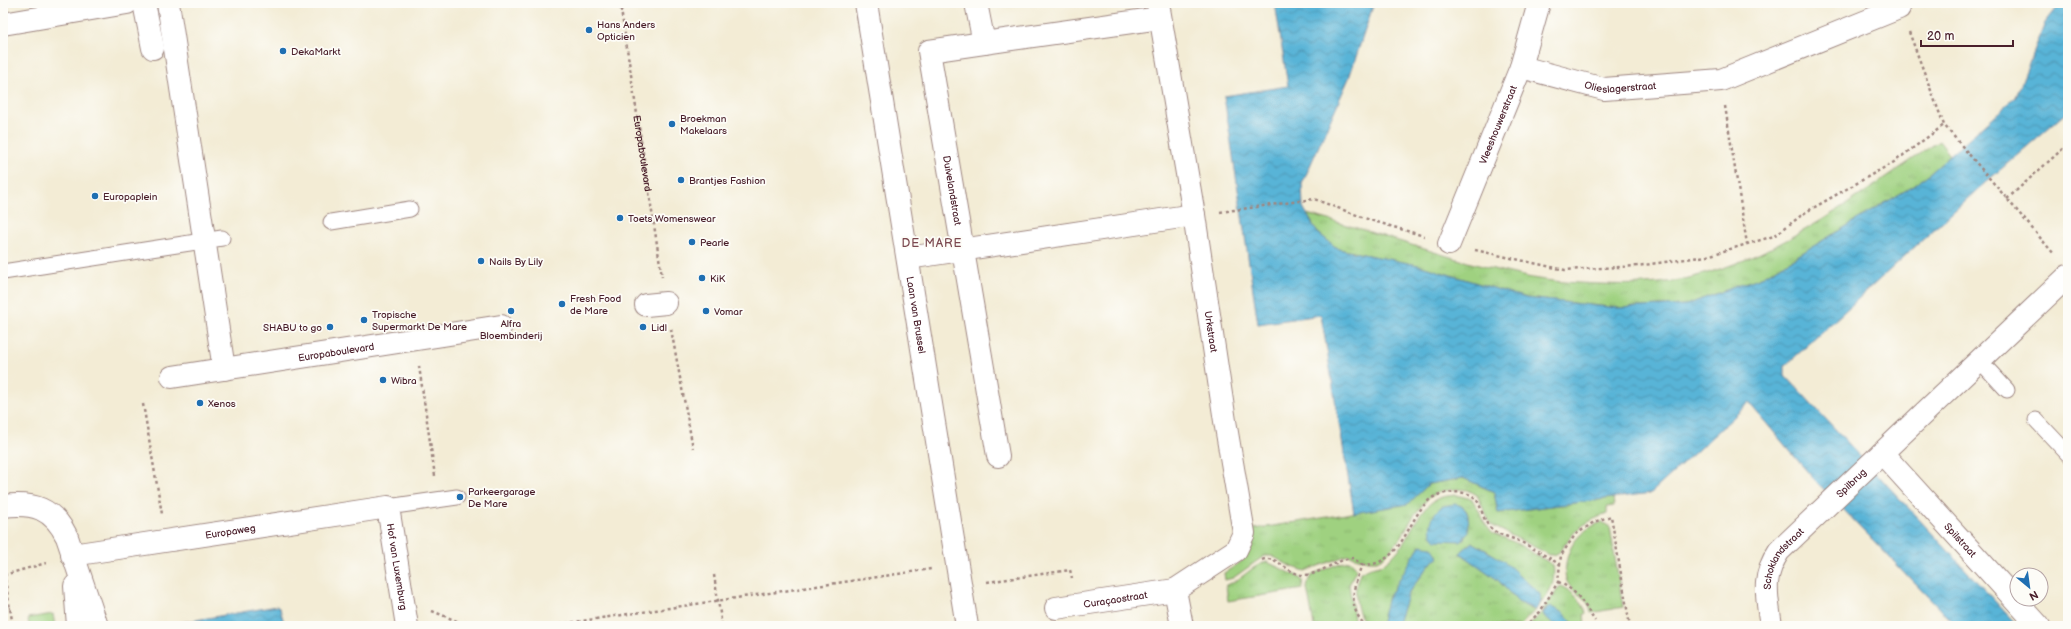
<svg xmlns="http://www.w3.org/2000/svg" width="2071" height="629" viewBox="0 0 2071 629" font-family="'Balsamiq Sans',sans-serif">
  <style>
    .grass { fill: url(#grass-tufts); stroke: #747856; fill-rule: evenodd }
    .water { fill: url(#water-waves); stroke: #526a81 }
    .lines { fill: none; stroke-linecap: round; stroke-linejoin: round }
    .service-casing { stroke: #9e8680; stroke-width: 17 }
    .pedestrian-casing { stroke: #9e8680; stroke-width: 24 }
    .minor-casing { stroke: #9e8680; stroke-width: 24 }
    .tertiary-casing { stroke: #9e8680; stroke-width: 24 }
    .path { stroke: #9e8680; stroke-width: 2.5; stroke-dasharray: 3 3; stroke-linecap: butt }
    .service { stroke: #fff; stroke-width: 15 }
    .pedestrian { stroke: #fff; stroke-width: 22 }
    .minor { stroke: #fff; stroke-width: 22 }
    .tertiary { stroke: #fff; stroke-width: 22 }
    .poi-dot { fill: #1f6fb2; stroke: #fdfcf7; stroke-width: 1.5 }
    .labels { text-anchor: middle; stroke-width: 3.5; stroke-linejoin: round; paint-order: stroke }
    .poi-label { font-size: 10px; fill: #4a1f2b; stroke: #fdfcf7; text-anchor: start }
    .street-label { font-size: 10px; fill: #4a1f2b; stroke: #fdfcf7 }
    .quarter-label { font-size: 12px; letter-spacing: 1px; fill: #7c4950; stroke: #fdfcf7 }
  </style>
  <defs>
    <pattern id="grass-tufts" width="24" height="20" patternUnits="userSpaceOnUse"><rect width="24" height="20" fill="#9fd180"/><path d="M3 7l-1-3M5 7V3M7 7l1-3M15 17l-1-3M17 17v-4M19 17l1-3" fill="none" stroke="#8ab36f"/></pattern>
    <pattern id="water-waves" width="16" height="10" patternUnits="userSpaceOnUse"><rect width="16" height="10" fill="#59b4d7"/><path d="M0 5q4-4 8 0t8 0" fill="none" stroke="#4c92af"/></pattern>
  </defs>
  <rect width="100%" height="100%" fill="#fdfcf7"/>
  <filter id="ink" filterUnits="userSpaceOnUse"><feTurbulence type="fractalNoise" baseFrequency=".025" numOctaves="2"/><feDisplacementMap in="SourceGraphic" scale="8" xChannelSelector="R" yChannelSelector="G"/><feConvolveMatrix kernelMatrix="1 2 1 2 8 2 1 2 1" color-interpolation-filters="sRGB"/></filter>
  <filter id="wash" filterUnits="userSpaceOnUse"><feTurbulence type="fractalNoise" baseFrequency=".012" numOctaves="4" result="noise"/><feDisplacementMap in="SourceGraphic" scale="16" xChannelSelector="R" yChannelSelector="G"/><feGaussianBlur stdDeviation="0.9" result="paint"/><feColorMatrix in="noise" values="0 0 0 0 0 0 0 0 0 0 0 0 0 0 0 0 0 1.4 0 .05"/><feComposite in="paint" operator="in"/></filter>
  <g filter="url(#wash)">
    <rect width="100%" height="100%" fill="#f3ecd5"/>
    <g class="grass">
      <path d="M 1939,141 L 1950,155 L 1918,183 L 1764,276 L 1686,305 L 1618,308 L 1526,298 L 1418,265 L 1338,249 L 1317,232 L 1307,214 C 1381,233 1452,261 1527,277 C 1551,282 1577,283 1601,284 C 1631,285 1663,285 1693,277 C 1785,254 1861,194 1939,141 Z"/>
      <path d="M 1463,478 L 1494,492 L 1498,513 L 1613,498 L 1614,506 L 1607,507 L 1607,514 C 1593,519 1582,524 1572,535 C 1564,543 1562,556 1550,555 L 1491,525 L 1477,495 L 1468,490 L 1457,489 L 1441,491 L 1428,498 L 1415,514 L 1399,540 L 1384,557 L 1377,561 L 1369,561 L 1348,555 L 1305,571 L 1290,566 L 1272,556 L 1264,556 L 1233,578 L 1225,580 L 1224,573 C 1245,560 1254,555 1254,529 L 1407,504 L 1429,484 Z"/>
      <path d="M 1456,495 L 1472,499 L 1479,511 L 1483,521 L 1492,533 L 1516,543 L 1553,565 C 1559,591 1535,609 1520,626 L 1397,626 L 1408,593 L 1432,562 L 1420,545 L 1387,600 L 1381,626 C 1378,626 1375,627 1372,626 C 1355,622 1352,587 1360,574 C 1366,564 1380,569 1389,560 C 1394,555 1399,550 1403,544 C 1412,530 1420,509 1435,500 C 1442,496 1449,496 1456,495 ZM 1459,505 C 1474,511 1467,528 1464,539 L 1436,540 L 1445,506 ZM 1472,542 C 1504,560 1519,572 1541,602 L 1535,609 L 1531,609 L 1518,602 L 1498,580 L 1460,553 Z"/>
      <path d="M 1602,522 L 1610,527 L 1623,607 L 1591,613 C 1589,597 1576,595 1569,585 C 1564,578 1565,571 1566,564 C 1569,543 1582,529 1602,522 Z"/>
      <path d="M 1350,561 L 1355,566 L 1356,570 L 1349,584 L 1355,626 L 1314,626 L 1307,588 L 1309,579 L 1313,574 L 1340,563 Z"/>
      <path d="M 1267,562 L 1297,576 L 1302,580 L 1303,589 L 1228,601 L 1226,585 C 1242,581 1251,565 1267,562 Z"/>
      <path d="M 1560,586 C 1571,590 1584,602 1586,614 L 1584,614 L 1585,626 L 1575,626 L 1564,613 L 1547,608 L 1543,612 L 1544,616 L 1557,626 L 1528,626 L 1540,615 Z"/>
      <path d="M 53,614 L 55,626 L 29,626 L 28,618 Z"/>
    </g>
    <g class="water">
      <path d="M 1275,3 L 1374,3 L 1349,78 L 1302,184 L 1303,207 L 1317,232 L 1338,249 L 1418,265 L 1526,298 L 1618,308 L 1686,305 L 1764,276 L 1918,183 L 2016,97 L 2045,23 L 2061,3 L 2068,3 L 2068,111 L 1978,189 L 1785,366 L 1785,375 L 2018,626 L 1956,626 L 1812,477 L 1749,403 L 1651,493 L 1498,513 L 1494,492 L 1463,478 L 1429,484 L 1408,504 L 1354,513 L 1321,315 L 1258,324 L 1224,96 L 1288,86 Z"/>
      <path d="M 1455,504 C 1471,507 1468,520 1469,532 L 1461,541 L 1436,540 C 1426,533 1431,515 1440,508 C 1444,505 1450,505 1455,504 Z"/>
      <path d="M 1472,542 L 1504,561 L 1540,594 L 1541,602 L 1535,610 L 1518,602 L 1498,580 L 1460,553 Z"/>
      <path d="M 1420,545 L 1432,547 L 1439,558 L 1432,562 L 1408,593 L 1397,626 L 1381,626 L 1387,600 Z"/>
      <path d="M 277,606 L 280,609 L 285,626 L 161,626 Z"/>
      <path d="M 1551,607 L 1564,613 L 1575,626 L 1557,626 L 1544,616 L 1543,612 Z"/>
    </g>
  </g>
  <g filter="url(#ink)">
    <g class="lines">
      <defs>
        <g id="service">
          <path d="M 331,222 L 410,209"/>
          <path d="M 3,272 L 222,238"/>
          <path d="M 1980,361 L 2007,390"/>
          <path d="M 2036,420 L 2068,454"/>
          <path d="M 388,507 L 457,497"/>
        </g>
        <g id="pedestrian">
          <path d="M 144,3 L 153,48"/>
          <path d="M 168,3 L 224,369"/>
          <path d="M 3,24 L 127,3"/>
          <path id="s2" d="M 984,43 L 929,51 L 998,456"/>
          <path d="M 908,258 L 1194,215"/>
          <path d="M 646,305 L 666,303"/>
          <path id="s3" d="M 172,377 L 501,326"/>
          <path id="s4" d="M 1882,453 L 2039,626"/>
        </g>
        <g id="minor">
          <path d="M 976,3 L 984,43 L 1160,18"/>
          <path id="s5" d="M 1158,3 L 1194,215 L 1225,421 L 1244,533 L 1236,550 L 1175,590 L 1182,626"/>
          <path id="s6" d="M 1521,67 L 1604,89 L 1721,80 L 1899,8 L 1897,3"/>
          <path id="s7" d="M 1449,244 L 1521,67 L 1539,3"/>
          <path id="s8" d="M 72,555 L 388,507 L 407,626"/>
          <path id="s9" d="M 1056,608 L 1175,590"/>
          <path id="s10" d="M 1771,626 C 1767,596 1761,578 1779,551 L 2068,276"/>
        </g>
        <g id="tertiary">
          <path id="s11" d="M 866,3 L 967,626"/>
          <path d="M 3,506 C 33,502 53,508 67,537 L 97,626"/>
          <path d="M 75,586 L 78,626"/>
        </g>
      </defs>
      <use href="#service" class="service-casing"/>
      <use href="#pedestrian" class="pedestrian-casing"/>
      <use href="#minor" class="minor-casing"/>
      <use href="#tertiary" class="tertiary-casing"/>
      <g class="path">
        <path id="s1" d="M 620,3 L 662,277"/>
        <path d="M 1909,32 L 1944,125 L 2054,254"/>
        <path d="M 1725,106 L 1747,244"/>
        <path d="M 2007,199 L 2068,144"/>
        <path d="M 1220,212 L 1314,199 L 1370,220 L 1424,236"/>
        <path d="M 1475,250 L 1565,270 L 1637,266 L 1707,256 L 1774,236 L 1806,212 L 1894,162 L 1944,125"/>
        <path d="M 671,329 L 693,448"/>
        <path d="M 419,366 L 435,476"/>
        <path d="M 143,404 L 162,514"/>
        <path d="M 1262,560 C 1276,554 1288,574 1302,575 C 1320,576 1335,559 1353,558 L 1362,565 C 1353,586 1347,608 1366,626"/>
        <path d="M 1362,565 C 1411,566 1407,498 1445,493 C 1493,487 1472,518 1496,532 C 1503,536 1512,538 1519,541 C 1533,548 1546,556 1559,564"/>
        <path d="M 3,568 L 13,626"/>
        <path d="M 4,575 L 46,563"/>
        <path d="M 714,575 L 722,626"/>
        <path d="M 987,582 L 1070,570 L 1072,578"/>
        <path d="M 1558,582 C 1578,590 1584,605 1595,621"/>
        <path d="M 3,609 L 10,608"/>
        <path d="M 432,611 L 469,626"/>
        <path d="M 548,626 L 931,569"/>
        <path d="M 1525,626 L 1540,612 L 1558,582 L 1561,555 L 1575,535 L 1594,522 L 1611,516 L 1630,626"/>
      </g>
      <use href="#service" class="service"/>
      <use href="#pedestrian" class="pedestrian"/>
      <use href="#minor" class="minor"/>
      <use href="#tertiary" class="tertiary"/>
    </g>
  </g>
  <g class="poi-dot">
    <circle cx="589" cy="30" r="4"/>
    <circle cx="283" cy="51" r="4"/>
    <circle cx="672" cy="124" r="4"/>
    <circle cx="681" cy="180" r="4"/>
    <circle cx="95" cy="196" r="4"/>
    <circle cx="620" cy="218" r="4"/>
    <circle cx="692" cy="242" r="4"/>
    <circle cx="481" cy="261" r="4"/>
    <circle cx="702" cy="278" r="4"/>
    <circle cx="562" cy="304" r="4"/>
    <circle cx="511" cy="311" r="4"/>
    <circle cx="706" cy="311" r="4"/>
    <circle cx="364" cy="320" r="4"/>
    <circle cx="330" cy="327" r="4"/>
    <circle cx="643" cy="327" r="4"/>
    <circle cx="383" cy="380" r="4"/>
    <circle cx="200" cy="403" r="4"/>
    <circle cx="460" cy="497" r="4"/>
  </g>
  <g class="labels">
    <g class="poi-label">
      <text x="597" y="28">Hans Anders<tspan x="597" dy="12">Opticien</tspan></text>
      <text x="291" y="55">DekaMarkt</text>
      <text x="680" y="122">Broekman<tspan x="680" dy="12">Makelaars</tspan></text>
      <text x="689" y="184">Brantjes Fashion</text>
      <text x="103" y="200">Europaplein</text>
      <text x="628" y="222">Toets Womenswear</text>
      <text x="700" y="246">Pearle</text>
      <text x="489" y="265">Nails By Lily</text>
      <text x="710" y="282">KiK</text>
      <text x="570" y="302">Fresh Food<tspan x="570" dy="12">de Mare</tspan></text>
      <text x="714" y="315">Vomar</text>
      <text x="372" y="318">Tropische<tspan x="372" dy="12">Supermarkt De Mare</tspan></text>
      <text x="511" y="327" text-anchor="middle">Alfra<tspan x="511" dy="12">Bloembinderij</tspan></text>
      <text x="322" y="331" text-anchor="end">SHABU to go</text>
      <text x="651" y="331">Lidl</text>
      <text x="391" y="384">Wibra</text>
      <text x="208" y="407">Xenos</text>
      <text x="468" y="495">Parkeergarage<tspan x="468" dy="12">De Mare</tspan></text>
    </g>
    <g class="street-label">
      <text dy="4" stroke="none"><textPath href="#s6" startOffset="102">Olieslagerstraat</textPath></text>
      <text dy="4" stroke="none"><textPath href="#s7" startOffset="129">Vleeshouwerstraat</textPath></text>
      <text dy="4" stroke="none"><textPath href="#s1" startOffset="152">Europaboulevard</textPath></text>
      <text dy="4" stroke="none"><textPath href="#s2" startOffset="197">Duivelandstraat</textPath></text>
      <text dy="4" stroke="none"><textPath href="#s11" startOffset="316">Laan van Brussel</textPath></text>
      <text dy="4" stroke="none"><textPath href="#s5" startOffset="333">Urkstraat</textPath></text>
      <text dy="4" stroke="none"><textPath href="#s3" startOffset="166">Europaboulevard</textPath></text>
      <text dy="4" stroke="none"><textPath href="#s10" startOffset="177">Spilbrug</textPath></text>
      <text dy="4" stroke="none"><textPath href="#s8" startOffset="160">Europaweg</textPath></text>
      <text dy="4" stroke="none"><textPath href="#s4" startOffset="117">Spilstraat</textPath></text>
      <text dy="4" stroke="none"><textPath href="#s10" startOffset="73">Schoklandstraat</textPath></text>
      <text dy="4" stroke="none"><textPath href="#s8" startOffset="380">Hof van Luxemburg</textPath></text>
      <text dy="4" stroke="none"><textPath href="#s9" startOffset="60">Curaçaostraat</textPath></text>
    </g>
    <g class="quarter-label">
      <text x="932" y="247">DE MARE</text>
    </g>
  </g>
  <rect width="2071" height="629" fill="none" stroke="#fdfcf7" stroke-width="16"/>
  <g transform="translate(2029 587) rotate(151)"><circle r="19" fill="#fdfcf7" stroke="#b5a4a5"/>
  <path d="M0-3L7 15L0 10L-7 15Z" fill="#1f6fb2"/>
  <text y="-6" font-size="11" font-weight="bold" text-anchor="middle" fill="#4a1f2b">N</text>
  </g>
  <path d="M1921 40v6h92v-6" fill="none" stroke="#4a1f2b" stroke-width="2"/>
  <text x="1927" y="40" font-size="12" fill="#4a1f2b" stroke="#fdfcf7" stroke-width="3" paint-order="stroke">20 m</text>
</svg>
